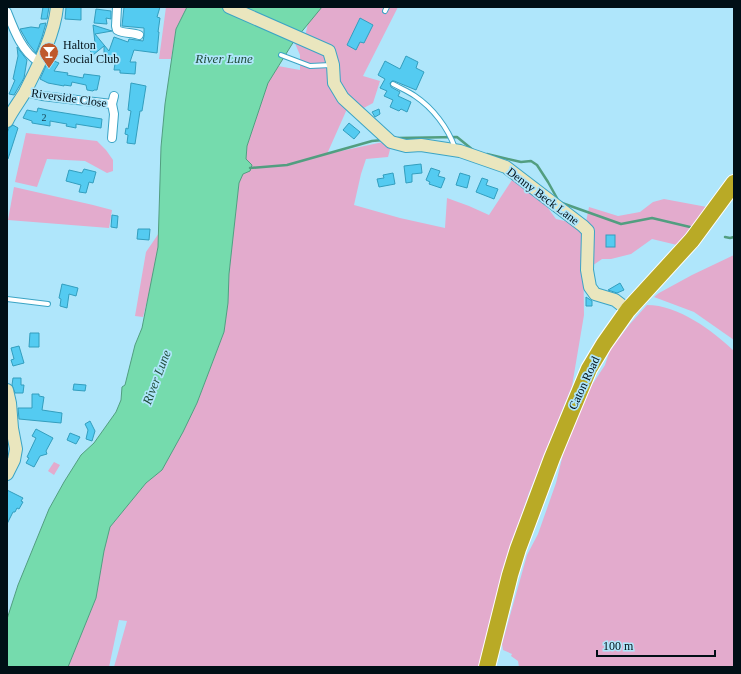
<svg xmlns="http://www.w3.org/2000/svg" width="741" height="674" viewBox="0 0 741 674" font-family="Georgia,serif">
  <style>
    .green { fill: #e3abcd }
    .water { fill: #75dbad; stroke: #529e80 }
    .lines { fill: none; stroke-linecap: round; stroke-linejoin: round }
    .stream { stroke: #529e80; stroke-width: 2.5 }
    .building { fill: #54cbf1; stroke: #339ebe }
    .lane-casing { stroke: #3ba4c5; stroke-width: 6 }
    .street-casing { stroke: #3ba4c5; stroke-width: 10 }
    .secondary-casing { stroke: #3ba4c5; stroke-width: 14 }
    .highway-casing { stroke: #fff; stroke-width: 18 }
    .lane { stroke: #fff; stroke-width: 4 }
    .street { stroke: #fff; stroke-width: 8 }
    .secondary { stroke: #eae6be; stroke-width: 12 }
    .highway { stroke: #b9aa26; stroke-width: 16 }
    .labels { text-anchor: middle; stroke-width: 3.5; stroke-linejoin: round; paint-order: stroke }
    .number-label { font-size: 10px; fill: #153e4d }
    .poi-label { font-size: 12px; fill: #000f16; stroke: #afe6fb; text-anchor: start }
    .street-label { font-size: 12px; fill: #000f16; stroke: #afe6fb }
    .water-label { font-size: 13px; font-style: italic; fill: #204b38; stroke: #afe6fb }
  </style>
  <rect width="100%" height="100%" fill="#afe6fb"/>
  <g class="green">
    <path d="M 166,7 L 187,7 L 176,29 L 171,59 L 159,59 Z"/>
    <path d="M 317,7 L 398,7 L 363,76 L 380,81 L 373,103 L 360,110 L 347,109 L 327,154 L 383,142 L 391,146 L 388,157 L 366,159 L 361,174 L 354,205 L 400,218 L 445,228 L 447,198 L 469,206 L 489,215 L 514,177 L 542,200 L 556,219 L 569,222 L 583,233 L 584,315 L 572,386 L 529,493 L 507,557 L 480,667 L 114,667 L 127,621 L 119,620 L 109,667 L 68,667 L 96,598 L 104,551 L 110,527 L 146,483 L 162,470 L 183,432 L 197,403 L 224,332 L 228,303 L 229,274 L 236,210 L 239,183 L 246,159 L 247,146 L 268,83 L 278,66 L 300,70 L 300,55 L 294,41 L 303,45 L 310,15 Z"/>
    <path d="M 26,133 L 97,141 L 106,150 L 113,160 L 113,171 L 107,173 L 85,161 L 47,159 L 37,187 L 15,182 Z"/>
    <path d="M 14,187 L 93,205 L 112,210 L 109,228 L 8,220 Z"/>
    <path d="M 664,199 L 707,207 L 677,245 L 652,239 L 631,254 L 611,259 L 602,259 L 586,270 L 586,222 L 589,207 L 618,216 L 640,212 L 653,202 Z"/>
    <path d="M 159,233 C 158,262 150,290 143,317 L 135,316 L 146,252 Z"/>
    <path d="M 734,255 L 734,340 L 694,312 L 654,297 L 659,293 L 692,275 Z"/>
    <path d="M 647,305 C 678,305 712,330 734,351 L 734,667 L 519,667 L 518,661 L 511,656 L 512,654 L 503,650 L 502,644 L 527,555 L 538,534 L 556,483 L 564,450 L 569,437 L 590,388 L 605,365 L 610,350 L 630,324 Z"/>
    <path d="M 54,462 L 60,465 L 54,475 L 48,471 Z"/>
  </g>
  <path class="water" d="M 187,7 L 322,7 L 294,41 L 268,83 L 247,146 L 246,159 L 252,165 L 250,171 L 243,174 L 239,183 L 229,274 L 228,303 L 224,332 L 197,403 L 183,432 L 162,470 L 146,483 L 110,527 L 104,551 L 96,598 L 68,667 L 7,667 L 7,619 L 18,585 L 49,509 L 64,482 L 81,455 L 94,443 L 116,412 L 121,400 L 122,387 L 125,385 L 135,345 L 142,328 L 158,247 L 161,147 L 165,104 L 176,29 Z"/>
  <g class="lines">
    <g class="stream">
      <path d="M 398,138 L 457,137 L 473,150"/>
      <path d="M 487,154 L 521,162 L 531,161 L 537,165 L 548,182 L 558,200"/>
      <path d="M 250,168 L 287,165 L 372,141 L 383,140"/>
      <path d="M 562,203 L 621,224 L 652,218 L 690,227"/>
      <path d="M 725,237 L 730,238 L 734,237"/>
    </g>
  </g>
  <g class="building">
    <path d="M 43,7 L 49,7 L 47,19 L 41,19 Z"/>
    <path d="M 66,7 L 81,7 L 81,20 L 65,19 Z"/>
    <path d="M 124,7 L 160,7 L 157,17 L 160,18 L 158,32 L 159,32 L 157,53 L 134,50 L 130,62 L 136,62 L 135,74 L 120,73 L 120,70 L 114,70 L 116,57 L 104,57 L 104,46 L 93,55 L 89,49 L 95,43 L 93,25 L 112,31 L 95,34 L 109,51 L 114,37 L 128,42 L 129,39 L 143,41 L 144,36 L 144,28 L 122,26 Z"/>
    <path d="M 96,9 L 111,11 L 111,19 L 106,18 L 107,24 L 94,23 Z"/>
    <path d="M 360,18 L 373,25 L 364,43 L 360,42 L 356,50 L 347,45 Z"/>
    <path d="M 46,23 L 42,37 L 36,53 L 28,43 L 20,29 L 31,27 L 39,28 L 40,24 Z"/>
    <path d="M 17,47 L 27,60 L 24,78 L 14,95 L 9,94 L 15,80 L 13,79 L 18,56 Z"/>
    <path d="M 406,56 L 418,62 L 416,68 L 424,72 L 416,90 L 394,81 L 392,81 L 390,83 L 391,87 L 400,92 L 398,96 L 411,102 L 407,112 L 401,109 L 399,111 L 390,107 L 393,100 L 384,96 L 387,91 L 380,88 L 385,79 L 378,75 L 385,61 L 400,69 Z"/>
    <path d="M 49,59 L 59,63 L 54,71 L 68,73 L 67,75 L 83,78 L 84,74 L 100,76 L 97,90 L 94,90 L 93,91 L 87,90 L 86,85 L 72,82 L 71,86 L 64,85 L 64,86 L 48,83 L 40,79 Z"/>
    <path d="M 131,83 L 146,86 L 142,111 L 140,111 L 135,144 L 127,143 L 128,135 L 125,134 L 126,128 L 128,129 L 131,111 L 128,110 Z"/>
    <path d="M 38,108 L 52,111 L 102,119 L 101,128 L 76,124 L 76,128 L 66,126 L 67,124 L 50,121 L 50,126 L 32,123 L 32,121 L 23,118 L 27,110 L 37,112 Z"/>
    <path d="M 379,109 L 380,114 L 375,117 L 372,112 Z"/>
    <path d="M 349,123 L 360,132 L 354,139 L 343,130 Z"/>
    <path d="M 13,125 L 18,128 L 8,159 L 7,158 L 7,133 L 9,128 Z"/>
    <path d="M 421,164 L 422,173 L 412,174 L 412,182 L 406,183 L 404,166 Z"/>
    <path d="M 431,168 L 440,171 L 438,176 L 445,178 L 441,188 L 429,184 L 430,182 L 426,180 Z"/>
    <path d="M 84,169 L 96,172 L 93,183 L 89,182 L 86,193 L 79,192 L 81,185 L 66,181 L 69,170 L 82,173 Z"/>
    <path d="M 393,173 L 395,184 L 379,187 L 377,179 L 384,178 L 383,175 Z"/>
    <path d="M 460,173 L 470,176 L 467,188 L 456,185 Z"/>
    <path d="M 482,178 L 488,180 L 486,185 L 498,189 L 494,199 L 476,192 Z"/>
    <path d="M 112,215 L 118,216 L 117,228 L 111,227 Z"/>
    <path d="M 138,229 L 150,229 L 149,240 L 137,239 Z"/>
    <rect x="606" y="235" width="9" height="12"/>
    <path d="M 620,283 L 624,290 L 617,293 L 608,290 Z"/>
    <path d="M 62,284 L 78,288 L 76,296 L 69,294 L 67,308 L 60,306 L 61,299 L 59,298 Z"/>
    <path d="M 586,297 L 592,301 L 592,306 L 586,306 Z"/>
    <path d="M 30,333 L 39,333 L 39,347 L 29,347 Z"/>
    <path d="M 19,346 L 24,363 L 13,366 L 11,360 L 14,359 L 11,348 Z"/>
    <path d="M 13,378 L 21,378 L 21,385 L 24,385 L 23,393 L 15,393 L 12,385 Z"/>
    <path d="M 74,384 L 86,385 L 85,391 L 73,390 Z"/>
    <path d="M 32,394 L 39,394 L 39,396 L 44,397 L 42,410 L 62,413 L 61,423 L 19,419 L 18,408 L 32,408 Z"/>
    <path d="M 90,421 L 95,431 L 92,441 L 86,439 L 88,430 L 85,424 Z"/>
    <path d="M 36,429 L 53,438 L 46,451 L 47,454 L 40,456 L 34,467 L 26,463 L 29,458 L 27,457 L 36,438 L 32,436 Z"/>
    <path d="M 70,433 L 80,437 L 76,444 L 67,440 Z"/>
    <path d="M 7,490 L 23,498 L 21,501 L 23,502 L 19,509 L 17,508 L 15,512 L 13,512 L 7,524 Z"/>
  </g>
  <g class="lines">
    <defs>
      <g id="lane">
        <path d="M 385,11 L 387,7"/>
        <path d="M 281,55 L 310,66 L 331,65"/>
        <path d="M 393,84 C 400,88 408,91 415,96 C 433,108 448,128 455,148"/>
        <path d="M 7,299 L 48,304"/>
      </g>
      <g id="street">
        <path d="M 117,7 L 116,26 L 117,30 C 124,34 132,32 139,35"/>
        <path d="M 7,12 C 14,30 22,52 39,62"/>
        <path d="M 25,92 L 42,96 L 112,104 L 114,114 L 112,138"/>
        <path d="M 112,104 L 114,96"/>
      </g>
      <g id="secondary">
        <path d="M 229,7 L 329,51 L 333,65 L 334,83 L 343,98 L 391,142 L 406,146 L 421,145 L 460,151 L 506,167 L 583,226 L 588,231 L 587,270 L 590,287 L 595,294 L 615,300 L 628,310"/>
        <path d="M 7,121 C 12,111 19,102 25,92 C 38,66 54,36 57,7"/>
        <path d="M 7,390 L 10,403 L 12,428 L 16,449 L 14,460 L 7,474"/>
      </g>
      <path id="highway" d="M 487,667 L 510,575 L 518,549 L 552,458 L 589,369 L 604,344 L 628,310 L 692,240 L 734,183"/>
    </defs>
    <use href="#lane" class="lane-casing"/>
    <use href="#street" class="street-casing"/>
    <use href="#secondary" class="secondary-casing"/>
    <use href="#highway" class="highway-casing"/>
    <use href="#lane" class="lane"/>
    <use href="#street" class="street"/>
    <use href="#secondary" class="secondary"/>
    <use href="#highway" class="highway"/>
  </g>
  <defs>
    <symbol id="bar-pin" viewBox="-11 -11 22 30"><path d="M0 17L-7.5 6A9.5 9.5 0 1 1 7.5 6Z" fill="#bf592c" stroke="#afe6fb"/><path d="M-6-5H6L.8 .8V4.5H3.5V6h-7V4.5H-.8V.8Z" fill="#fff"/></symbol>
  </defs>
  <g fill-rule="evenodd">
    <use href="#bar-pin" x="38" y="41" width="22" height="30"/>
  </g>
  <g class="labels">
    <g class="number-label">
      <text x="44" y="121">2</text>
    </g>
    <g class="poi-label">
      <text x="63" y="49">Halton<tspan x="63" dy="14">Social Club</tspan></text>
    </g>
    <g class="street-label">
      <text transform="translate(69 98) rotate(8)" y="4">Riverside Close</text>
      <text transform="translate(543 196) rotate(37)" y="4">Denny Beck Lane</text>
      <text transform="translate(584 383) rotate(-65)" y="4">Caton Road</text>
    </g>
    <g class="water-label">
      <text x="224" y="63">River Lune</text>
      <text transform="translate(156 377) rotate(-69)" y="5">River Lune</text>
    </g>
  </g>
  <rect width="741" height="674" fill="none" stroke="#000f16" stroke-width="16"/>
  <path d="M597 650v6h118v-6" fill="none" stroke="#000f16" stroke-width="2"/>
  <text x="603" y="650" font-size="12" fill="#000f16" stroke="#afe6fb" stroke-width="3" paint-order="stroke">100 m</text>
</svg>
